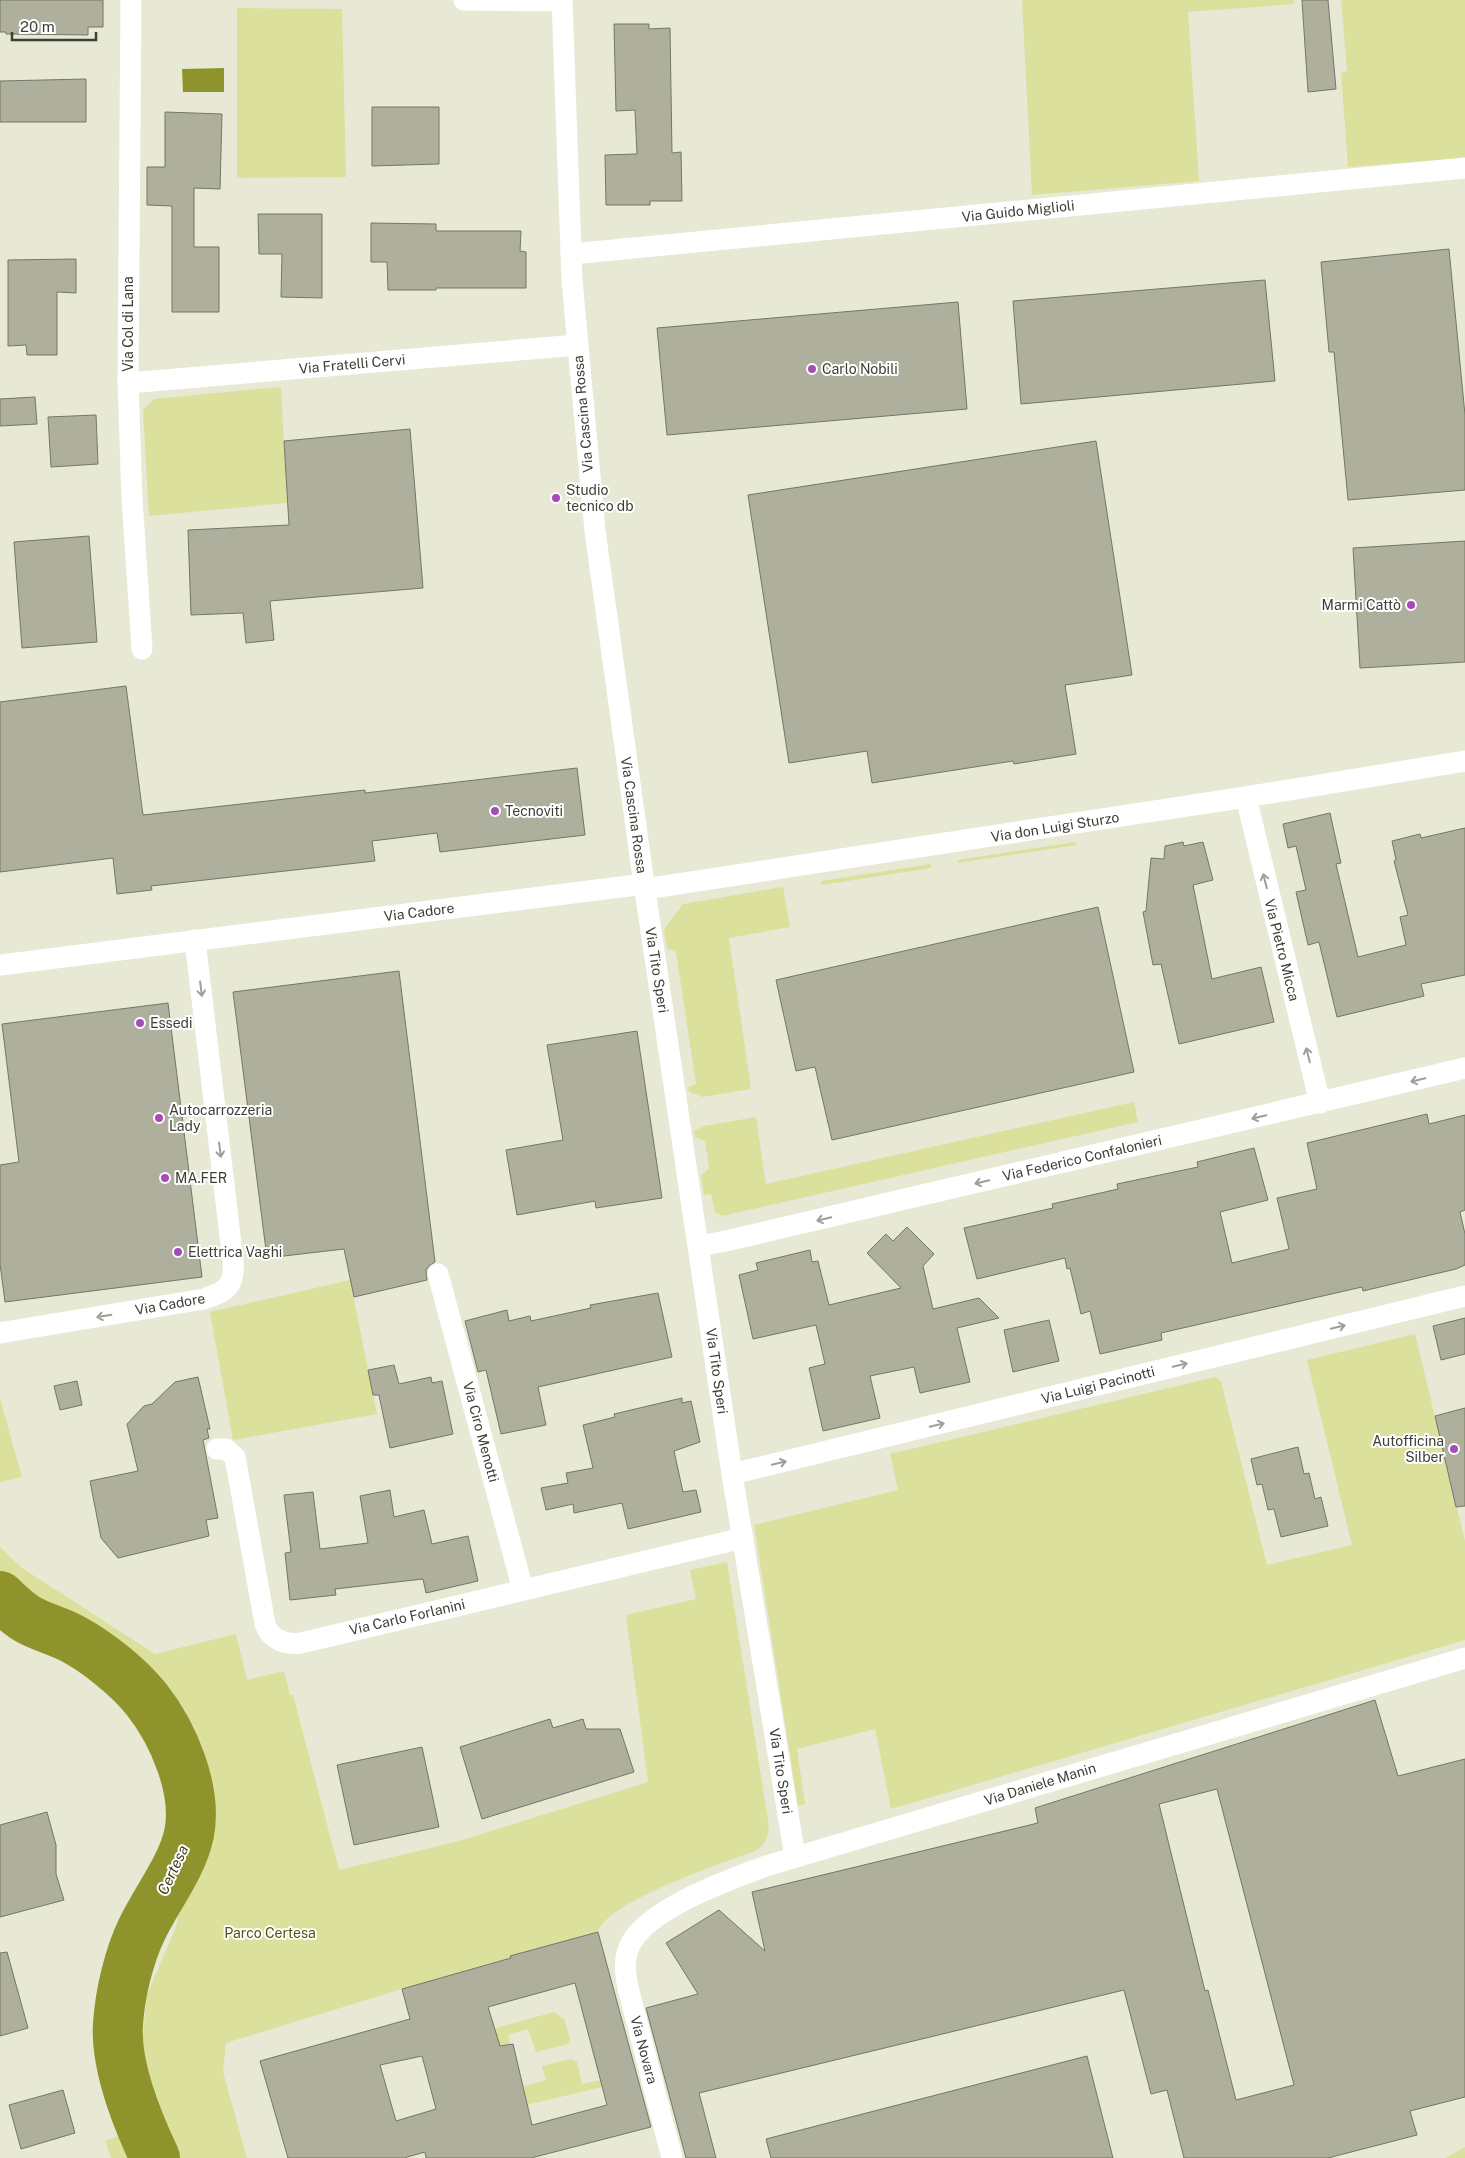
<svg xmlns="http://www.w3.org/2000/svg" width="1465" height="2158" viewBox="0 0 1465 2158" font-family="'Public Sans',sans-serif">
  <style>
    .green { fill: #dbe09d }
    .water { fill: #8f932b }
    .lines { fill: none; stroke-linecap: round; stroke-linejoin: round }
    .river { stroke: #8f932b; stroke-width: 50 }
    .building { fill: #aeaf9c; stroke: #757765; fill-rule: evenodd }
    .street { stroke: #fff; stroke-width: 21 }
    .oneway { stroke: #9e9e9a }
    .poi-dot { fill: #a74cb7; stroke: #fff; stroke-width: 2 }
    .labels { text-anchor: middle; stroke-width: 4; stroke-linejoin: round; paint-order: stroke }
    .street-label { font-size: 14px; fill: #3d3e36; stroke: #fff }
    .poi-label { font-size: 14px; fill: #3d3e36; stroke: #fff; text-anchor: start }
    .park-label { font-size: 14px; fill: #525506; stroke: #fff }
    .water-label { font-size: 15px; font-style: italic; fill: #3f4117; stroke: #fff }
  </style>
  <rect width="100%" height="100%" fill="#e7e9d5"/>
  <g class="green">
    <path d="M 1022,0 L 1294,0 L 1294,4 L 1188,12 L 1199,181 L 1032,195 Z"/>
    <path d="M 1341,0 L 1465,0 L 1465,158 L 1348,167 L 1341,72 L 1347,71 Z"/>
    <path d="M 237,8 L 342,9 L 346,177 L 237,178 Z"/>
    <path d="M 281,387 L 287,503 L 149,516 L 143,410 L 154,399 Z"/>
    <path d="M 1075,842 L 1076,845 L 958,863 L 958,860 Z"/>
    <path d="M 931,864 L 931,868 L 822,885 L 821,881 Z"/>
    <path d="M 783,887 L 790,927 L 729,938 L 751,1089 L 703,1097 L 689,1092 L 688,1087 L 696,1084 L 676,952 L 667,948 L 664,929 L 683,904 Z"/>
    <path d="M 1134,1102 L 1138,1122 L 722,1216 L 715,1212 L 711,1194 L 704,1195 L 701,1176 L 709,1168 L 705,1141 L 695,1137 L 694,1131 L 704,1126 L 756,1117 L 766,1184 Z"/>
    <path d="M 350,1280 L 377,1414 L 233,1440 L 210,1312 Z"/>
    <path d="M 1415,1334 L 1465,1541 L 1465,1640 L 891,1809 L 875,1729 L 797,1749 L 805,1804 L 798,1806 L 754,1525 L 898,1490 L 890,1454 L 1215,1377 L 1221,1381 L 1267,1565 L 1352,1545 L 1307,1360 Z"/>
    <path d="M 0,1399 L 22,1477 L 0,1482 Z"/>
    <path d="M 0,1547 L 22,1568 L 155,1654 L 236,1634 L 247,1680 L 284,1671 L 290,1695 L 293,1695 L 339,1870 L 459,1841 L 648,1782 L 626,1615 L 696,1599 L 690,1570 L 727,1562 L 768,1820 C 770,1833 767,1844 755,1851 C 723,1863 607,1901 598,1932 L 510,1956 L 511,1958 L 402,1989 L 226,2043 L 223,2072 L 247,2158 L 176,2158 L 167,2139 L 140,2062 L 147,1995 L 176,1927 L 186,1885 L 201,1830 L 205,1804 L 201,1776 L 163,1710 L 144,1686 L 119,1660 L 76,1627 L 0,1577 Z"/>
    <path d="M 554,2012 L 565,2020 L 570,2040 L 568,2044 L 536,2052 L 528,2029 L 508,2035 L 510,2044 L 490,2050 L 493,2029 Z"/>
    <path d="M 571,2059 L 577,2062 L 582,2084 L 601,2080 L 602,2087 L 514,2108 L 502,2097 L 525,2092 L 524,2086 L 546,2080 L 542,2066 Z"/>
    <path d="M 122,2134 L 135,2158 L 111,2158 L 105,2141 Z"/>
    <path d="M 1465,2147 L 1465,2158 L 1445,2158 Z"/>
  </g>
  <path class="water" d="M 224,68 L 224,92 L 183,92 L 182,69 Z"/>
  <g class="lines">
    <path class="river" d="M 0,1596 C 9,1605 18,1614 29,1620 C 42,1627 57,1631 71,1638 C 96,1651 129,1677 147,1700 C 173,1733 198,1790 189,1834 C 182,1867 157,1898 142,1929 C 129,1956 120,1993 118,2024 C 115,2066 137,2120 155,2158"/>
  </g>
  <g class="building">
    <path d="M 0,0 L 103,0 L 103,27 L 88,27 L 88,35 L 6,34 L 6,32 L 0,32 Z"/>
    <path d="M 1302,0 L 1328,0 L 1336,89 L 1308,92 Z"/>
    <path d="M 614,24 L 649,24 L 649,29 L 670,28 L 672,153 L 681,152 L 682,201 L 650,201 L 650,205 L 606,205 L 605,155 L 637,154 L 635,110 L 616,111 Z"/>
    <path d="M 86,79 L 86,122 L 0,122 L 0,81 Z"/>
    <path d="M 372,107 L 439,107 L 439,164 L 372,166 Z"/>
    <path d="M 165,112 L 222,114 L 220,189 L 194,188 L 194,247 L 219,247 L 219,312 L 172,312 L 172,206 L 147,205 L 147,167 L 165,167 Z"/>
    <path d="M 258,214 L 322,214 L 322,298 L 281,297 L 282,254 L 259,254 Z"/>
    <path d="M 371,223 L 436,224 L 436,231 L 521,231 L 520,251 L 526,252 L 526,288 L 436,288 L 436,290 L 388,290 L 387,262 L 371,262 Z"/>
    <path d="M 1449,249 L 1465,415 L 1465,490 L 1348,500 L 1334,352 L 1329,352 L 1321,262 Z"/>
    <path d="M 76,259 L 76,293 L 57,292 L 57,355 L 27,355 L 26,345 L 8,346 L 8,260 Z"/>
    <path d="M 1265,280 L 1275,381 L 1021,404 L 1013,301 Z"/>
    <path d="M 958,302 L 967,409 L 667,435 L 657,328 Z"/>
    <path d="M 35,397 L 37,424 L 0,426 L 0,399 Z"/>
    <path d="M 96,415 L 98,464 L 51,467 L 48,417 Z"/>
    <path d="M 410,429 L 423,588 L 270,601 L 274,640 L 246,643 L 243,613 L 191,615 L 188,530 L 289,525 L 284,441 Z"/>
    <path d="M 1096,441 L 1132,675 L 1065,685 L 1076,754 L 1014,764 L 1013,761 L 872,783 L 867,751 L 789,763 L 748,495 Z"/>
    <path d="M 89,536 L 97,642 L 22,648 L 14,542 Z"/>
    <path d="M 1465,541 L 1465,662 L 1360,668 L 1353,548 Z"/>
    <path d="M 126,686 L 143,815 L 365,790 L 365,793 L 577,768 L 585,835 L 440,852 L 437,833 L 372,841 L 375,861 L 151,886 L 152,890 L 117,894 L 113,858 L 0,872 L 0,702 Z"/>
    <path d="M 1330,813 L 1341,863 L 1336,864 L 1358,957 L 1406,945 L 1400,917 L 1408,915 L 1394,861 L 1396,860 L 1392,841 L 1420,834 L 1421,838 L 1465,828 L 1465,975 L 1421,984 L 1424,996 L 1337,1017 L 1319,942 L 1308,945 L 1296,892 L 1306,890 L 1296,846 L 1288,848 L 1283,824 Z"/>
    <path d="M 1183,842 L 1184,846 L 1203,842 L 1213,880 L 1193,885 L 1212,979 L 1261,967 L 1274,1022 L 1179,1044 L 1161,964 L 1153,965 L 1143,912 L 1146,911 L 1151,858 L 1164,859 L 1165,846 Z"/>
    <path d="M 1098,907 L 1134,1072 L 832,1140 L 815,1067 L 796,1071 L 776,980 Z"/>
    <path d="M 399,971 L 435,1262 L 430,1265 L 426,1270 L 427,1280 L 354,1297 L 344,1249 L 267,1258 L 233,992 Z"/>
    <path d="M 168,1003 L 202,1277 L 5,1302 L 0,1264 L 0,1165 L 19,1162 L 2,1024 Z"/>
    <path d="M 637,1031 L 662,1198 L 596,1208 L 595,1201 L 517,1215 L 506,1150 L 563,1140 L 547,1045 Z"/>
    <path d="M 1427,1114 L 1429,1124 L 1465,1115 L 1465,1210 L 1460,1212 L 1465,1234 L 1465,1265 L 1456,1269 L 1363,1291 L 1362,1287 L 1161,1333 L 1162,1340 L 1100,1354 L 1090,1311 L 1081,1314 L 1070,1268 L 1067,1269 L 1065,1258 L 977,1279 L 964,1228 L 1053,1208 L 1052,1204 L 1118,1189 L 1117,1184 L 1198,1167 L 1197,1162 L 1254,1148 L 1268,1200 L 1220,1212 L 1232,1263 L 1289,1249 L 1277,1198 L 1317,1189 L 1307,1143 Z"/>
    <path d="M 907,1227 L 934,1254 L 923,1266 L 933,1309 L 979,1298 L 999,1318 L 957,1328 L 970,1382 L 920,1393 L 914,1367 L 870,1376 L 880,1418 L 823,1431 L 809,1368 L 825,1364 L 816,1325 L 753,1339 L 739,1275 L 758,1270 L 756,1263 L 810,1250 L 812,1262 L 818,1261 L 829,1305 L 901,1288 L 867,1253 L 886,1234 L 893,1241 Z"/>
    <path d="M 658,1293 L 672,1357 L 538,1387 L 546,1425 L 501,1434 L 486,1370 L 478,1372 L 465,1321 L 507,1310 L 509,1321 L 530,1316 L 531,1321 L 591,1308 L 590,1305 Z"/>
    <path d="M 1465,1318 L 1465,1354 L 1441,1360 L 1433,1326 Z"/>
    <path d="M 1049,1320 L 1059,1361 L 1013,1372 L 1004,1330 Z"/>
    <path d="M 394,1365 L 399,1384 L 431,1377 L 432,1383 L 442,1381 L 453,1434 L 390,1448 L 379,1395 L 373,1395 L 368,1370 Z"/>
    <path d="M 198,1377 L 210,1429 L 207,1429 L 209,1438 L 203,1440 L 218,1518 L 206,1520 L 209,1536 L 118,1558 L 101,1538 L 90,1481 L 138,1471 L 127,1424 L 144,1406 L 152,1404 L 175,1382 Z"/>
    <path d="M 77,1381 L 82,1405 L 60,1410 L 54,1386 Z"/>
    <path d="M 682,1398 L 682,1403 L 691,1401 L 700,1442 L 674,1451 L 683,1492 L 696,1490 L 701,1512 L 628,1529 L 622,1503 L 574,1513 L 573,1504 L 546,1510 L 541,1488 L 568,1483 L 566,1473 L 593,1468 L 583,1425 L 615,1417 L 614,1414 Z"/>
    <path d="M 1465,1408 L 1465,1506 L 1456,1507 L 1435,1416 Z"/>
    <path d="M 1298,1447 L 1304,1474 L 1309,1473 L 1315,1499 L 1321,1497 L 1328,1526 L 1281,1537 L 1274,1509 L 1268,1510 L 1262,1484 L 1257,1485 L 1251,1459 Z"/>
    <path d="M 390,1490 L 394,1517 L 424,1510 L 432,1544 L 468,1536 L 478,1581 L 426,1593 L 423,1579 L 335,1589 L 336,1595 L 290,1600 L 285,1553 L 291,1552 L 284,1495 L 313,1492 L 320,1549 L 368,1543 L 360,1496 Z"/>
    <path d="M 1375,1700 L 1398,1776 L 1465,1759 L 1465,2097 L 1410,2111 L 1417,2135 L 1328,2158 L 1184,2158 L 1167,2090 L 1151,2094 L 1124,1990 L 699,2093 L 716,2158 L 686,2158 L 646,2008 L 698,1994 L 666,1943 L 719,1910 L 765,1951 L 752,1892 L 1038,1823 L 1035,1808 ZM 1217,1789 L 1294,2085 L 1236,2100 L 1208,1990 L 1205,1991 L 1159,1804 Z"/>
    <path d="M 550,1719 L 553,1728 L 583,1719 L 586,1729 L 620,1729 L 634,1772 L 482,1819 L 460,1747 Z"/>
    <path d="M 422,1747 L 439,1827 L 354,1845 L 337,1765 Z"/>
    <path d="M 47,1812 L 56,1845 L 56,1874 L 64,1900 L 0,1917 L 0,1825 Z"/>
    <path d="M 598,1932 L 651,2127 L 531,2158 L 426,2158 L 425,2152 L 404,2158 L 288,2158 L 260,2061 L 410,2019 L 402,1989 L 511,1958 L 510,1956 ZM 575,1983 L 607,2105 L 532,2125 L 513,2044 L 500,2046 L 488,2007 ZM 422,2056 L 436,2109 L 396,2121 L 380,2065 Z"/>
    <path d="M 7,1952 L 28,2028 L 0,2036 L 0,1953 Z"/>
    <path d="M 1087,2056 L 1113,2158 L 771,2158 L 766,2139 Z"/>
    <path d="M 63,2090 L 75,2133 L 21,2149 L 9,2105 Z"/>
  </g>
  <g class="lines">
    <g class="street">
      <path d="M 131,0 L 128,383 L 132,498 L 142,649"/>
      <path d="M 464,0 L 562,1"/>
      <path d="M 562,0 L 572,280 L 595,531 L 644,884 L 732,1474 L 795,1857"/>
      <path d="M 571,254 L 1465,168"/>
      <path d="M 128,383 L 577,345"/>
      <path d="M 1246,797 L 1320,1103"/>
      <path d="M 645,889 L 1246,797 L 1465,761"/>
      <path d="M 0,965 L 644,884"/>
      <path d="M 699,1246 L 726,1241 L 1465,1068"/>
      <path d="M 438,1274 L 523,1590"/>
      <path d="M 0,1333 L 204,1299 C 227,1291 235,1286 233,1261 L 195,940"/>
      <path d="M 217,1449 L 226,1449 L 235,1457 L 265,1624 C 271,1640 285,1645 301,1643 L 743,1538"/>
      <path d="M 732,1474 L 1465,1296"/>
      <path d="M 672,2158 L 628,1988 C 625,1972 623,1958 631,1943 C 651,1907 729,1880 766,1866 L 1465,1658"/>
    </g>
  </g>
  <defs><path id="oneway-shaft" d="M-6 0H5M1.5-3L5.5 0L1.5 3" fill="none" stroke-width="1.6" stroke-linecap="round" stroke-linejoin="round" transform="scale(1.25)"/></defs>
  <g class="oneway">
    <use href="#oneway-shaft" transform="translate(1265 881) rotate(-104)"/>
    <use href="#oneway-shaft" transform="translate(201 989) rotate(83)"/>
    <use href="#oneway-shaft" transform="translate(1308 1055) rotate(-104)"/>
    <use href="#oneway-shaft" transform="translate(1418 1080) rotate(167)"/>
    <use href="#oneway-shaft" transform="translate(1259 1117) rotate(167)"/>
    <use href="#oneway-shaft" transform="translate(220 1150) rotate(83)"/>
    <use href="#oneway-shaft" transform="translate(982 1182) rotate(167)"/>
    <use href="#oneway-shaft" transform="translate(824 1219) rotate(167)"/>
    <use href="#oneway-shaft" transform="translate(104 1316) rotate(170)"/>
    <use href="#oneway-shaft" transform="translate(1338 1327) rotate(-14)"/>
    <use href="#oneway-shaft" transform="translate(1180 1365) rotate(-14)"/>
    <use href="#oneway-shaft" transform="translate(937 1425) rotate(-14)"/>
    <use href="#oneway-shaft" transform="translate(779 1463) rotate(-13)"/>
  </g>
  <g class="poi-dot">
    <circle cx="812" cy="369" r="5"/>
    <circle cx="556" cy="498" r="5"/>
    <circle cx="1411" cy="605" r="5"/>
    <circle cx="495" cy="811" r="5"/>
    <circle cx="140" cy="1023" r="5"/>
    <circle cx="159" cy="1118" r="5"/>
    <circle cx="165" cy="1178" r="5"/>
    <circle cx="178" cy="1252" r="5"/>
    <circle cx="1454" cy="1449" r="5"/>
  </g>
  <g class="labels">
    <g class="street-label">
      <text transform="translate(1018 211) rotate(-6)" y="5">Via Guido Miglioli</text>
      <text transform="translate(128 324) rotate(-90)" y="5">Via Col di Lana</text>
      <text transform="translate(352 364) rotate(-5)" y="5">Via Fratelli Cervi</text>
      <text transform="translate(583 414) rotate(-95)" y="5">Via Cascina Rossa</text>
      <text transform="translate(634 815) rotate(82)" y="5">Via Cascina Rossa</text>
      <text transform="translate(1055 827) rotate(-9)" y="5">Via don Luigi Sturzo</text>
      <text transform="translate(419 912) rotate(-7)" y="5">Via Cadore</text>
      <text transform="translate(1282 950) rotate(76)" y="5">Via Pietro Micca</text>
      <text transform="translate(657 970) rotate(81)" y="5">Via Tito Speri</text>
      <text transform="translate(1082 1158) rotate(-13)" y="5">Via Federico Confalonieri</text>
      <text transform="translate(170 1304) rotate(-10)" y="5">Via Cadore</text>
      <text transform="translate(717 1371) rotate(82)" y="5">Via Tito Speri</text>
      <text transform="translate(1098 1385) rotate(-14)" y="5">Via Luigi Pacinotti</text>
      <text transform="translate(481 1432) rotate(75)" y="5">Via Ciro Menotti</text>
      <text transform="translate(407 1617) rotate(-13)" y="5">Via Carlo Forlanini</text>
      <text transform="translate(781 1771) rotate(81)" y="5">Via Tito Speri</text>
      <text transform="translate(1040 1784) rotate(-17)" y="5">Via Daniele Manin</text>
      <text transform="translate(644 2050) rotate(75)" y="5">Via Novara</text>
    </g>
    <g class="poi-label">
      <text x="822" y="374">Carlo Nobili</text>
      <text x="566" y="495">Studio<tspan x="566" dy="16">tecnico db</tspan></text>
      <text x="1401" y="610" text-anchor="end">Marmi Cattò</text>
      <text x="505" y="816">Tecnoviti</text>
      <text x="150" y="1028">Essedi</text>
      <text x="169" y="1115">Autocarrozzeria<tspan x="169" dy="16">Lady</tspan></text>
      <text x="175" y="1183">MA.FER</text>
      <text x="188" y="1257">Elettrica Vaghi</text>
      <text x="1444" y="1446" text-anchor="end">Autofficina<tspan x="1444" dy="16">Silber</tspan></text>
    </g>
    <g class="park-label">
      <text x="270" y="1938">Parco Certesa</text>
    </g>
    <g class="water-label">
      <text transform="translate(173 1870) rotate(-65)" y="5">Certesa</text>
    </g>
  </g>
  <path d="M12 32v8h84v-8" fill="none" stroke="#3d3e36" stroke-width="2.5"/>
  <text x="20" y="32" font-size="15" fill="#3d3e36" stroke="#ffffff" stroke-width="4" paint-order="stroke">20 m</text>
</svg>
